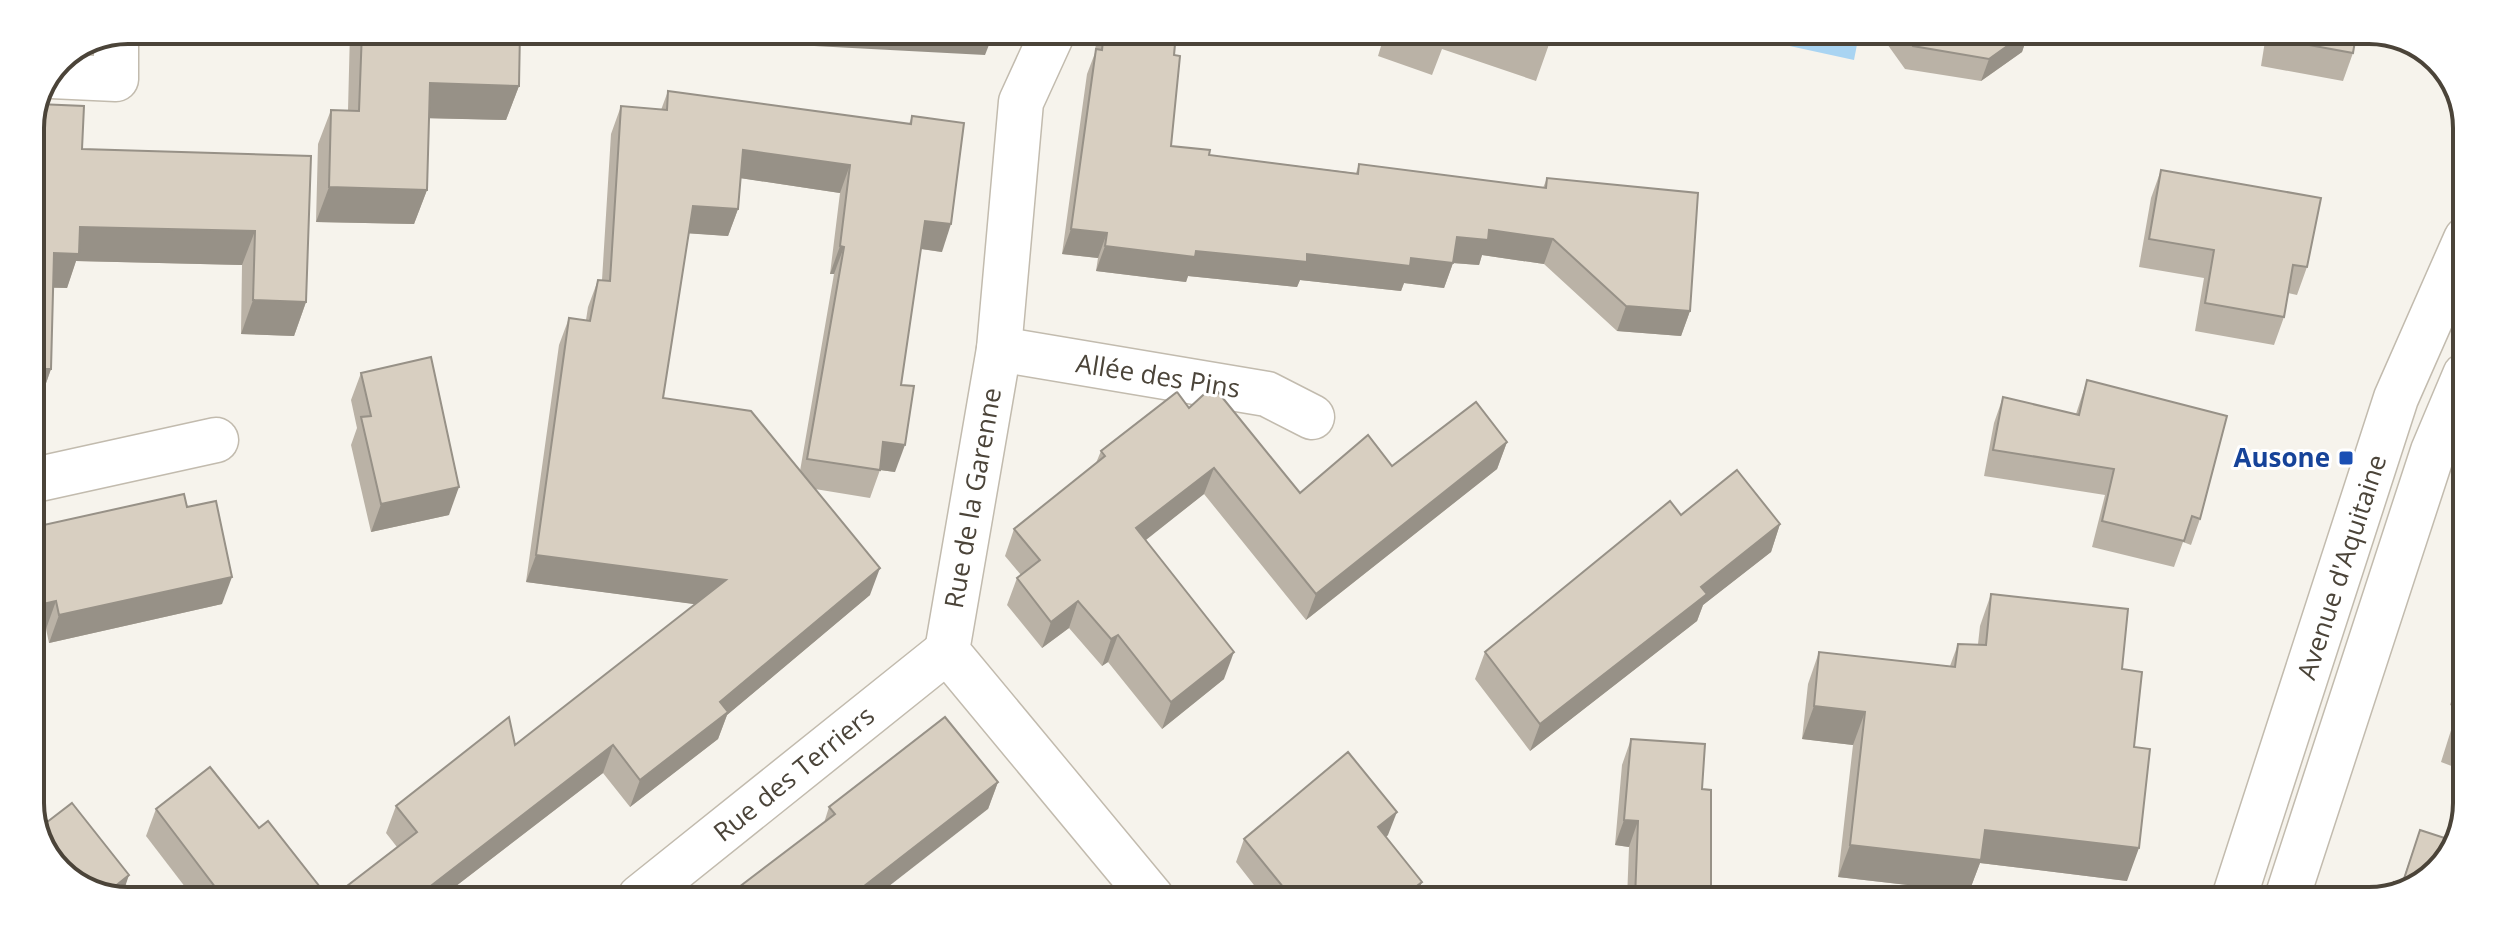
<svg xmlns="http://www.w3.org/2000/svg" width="2497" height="931" viewBox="0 0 2497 931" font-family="'Open Sans',sans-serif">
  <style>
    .water { fill: #a9d4f2 }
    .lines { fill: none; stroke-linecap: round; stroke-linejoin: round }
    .minor-casing { stroke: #c2bbae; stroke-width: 47 }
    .minor { stroke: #fff; stroke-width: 44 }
    .wall { fill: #bab2a6; fill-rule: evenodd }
    .shaded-wall { fill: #979187 }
    .building { fill: #d8cfc1; stroke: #979187; stroke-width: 2 }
    .transit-dot { fill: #1a4fb4; stroke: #fff; stroke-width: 3 }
    .labels { text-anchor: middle; stroke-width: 6; stroke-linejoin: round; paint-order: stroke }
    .street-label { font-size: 26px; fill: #4b4439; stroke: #fff }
    .transit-label { font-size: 26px; font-weight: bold; fill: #164399; stroke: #fff; text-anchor: end }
    .rim { fill: none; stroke: #4b4439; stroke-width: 4 }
  </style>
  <rect width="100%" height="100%" fill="#f6f3ec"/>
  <path class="water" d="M 1787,34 L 1859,34 L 1854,60 L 1785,45 Z"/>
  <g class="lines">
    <defs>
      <g id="minor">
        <path d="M 1053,32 L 1021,102 L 999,349 L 947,651 L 1152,898"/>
        <path d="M 51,76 L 116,79 L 116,35"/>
        <path d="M 999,349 L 1267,394 L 1312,417"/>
        <path d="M 30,481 L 216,440"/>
        <path d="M 640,897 L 947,651"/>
        <path d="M 2233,901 L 2396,398 L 2466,239"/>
        <path d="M 2286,901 L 2433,451 L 2465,375"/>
      </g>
    </defs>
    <use href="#minor" class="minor-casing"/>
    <use href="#minor" class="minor"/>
  </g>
  <g class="wall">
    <path d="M 350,31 L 520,31 L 519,86 L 506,120 L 429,118 L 427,190 L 414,224 L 316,222 L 318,144 L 331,110 L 348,110 Z"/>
    <path d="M 1097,32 L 1176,32 L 1171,146 L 1209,155 L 1356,173 L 1359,164 L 1543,188 L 1547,178 L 1690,311 L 1681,336 L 1617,331 L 1544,264 L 1482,255 L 1479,265 L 1453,263 L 1444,288 L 1404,283 L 1401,291 L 1300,280 L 1297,287 L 1188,276 L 1186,282 L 1096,271 L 1098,258 L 1062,254 L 1087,74 L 1095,53 Z"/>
    <path d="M 1385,33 L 1553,33 L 1536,81 L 1442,49 L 1432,75 L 1378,56 Z"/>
    <path d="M 1880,34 L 2028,34 L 2022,52 L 1981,81 L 1905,69 Z"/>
    <path d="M 2266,35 L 2356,35 L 2353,53 L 2343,81 L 2261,66 Z"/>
    <path d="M 668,91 L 909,124 L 912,116 L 942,252 L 921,249 L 901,385 L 895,472 L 880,470 L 870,498 L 815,489 L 870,595 L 727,715 L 718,739 L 630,807 L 603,773 L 443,896 L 334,896 L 397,847 L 386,833 L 396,806 L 515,745 L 695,604 L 526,582 L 559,345 L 569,318 L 586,320 L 588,307 L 598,280 L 602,280 L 611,134 L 621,106 L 661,110 ZM 740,178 L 840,193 L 830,274 L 834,274 L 800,471 L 663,398 L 688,233 L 728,236 L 738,209 Z"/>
    <path d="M 38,104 L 84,106 L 82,149 L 311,156 L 306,302 L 294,336 L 241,334 L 242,265 L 76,261 L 67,288 L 53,288 L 51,369 L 39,403 L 30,403 L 30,122 Z"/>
    <path d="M 2161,170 L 2307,267 L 2297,295 L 2288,293 L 2284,317 L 2274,345 L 2195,331 L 2204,278 L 2139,267 L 2151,198 Z"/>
    <path d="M 361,373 L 449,515 L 371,532 L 351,445 L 357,428 L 351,400 Z"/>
    <path d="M 2087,380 L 2200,519 L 2191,545 L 2183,542 L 2174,567 L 2092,547 L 2105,495 L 1984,476 L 1994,423 L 2003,397 L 2076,414 Z"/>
    <path d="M 1189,408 L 1300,493 L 1392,466 L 1507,442 L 1497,469 L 1306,620 L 1204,494 L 1145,540 L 1224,679 L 1162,729 L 1108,662 L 1102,666 L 1069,628 L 1042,648 L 1007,605 L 1017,578 L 1021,575 L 1005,556 L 1014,529 L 1096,463 L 1101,451 Z"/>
    <path d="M 187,507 L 222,604 L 49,643 L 46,629 L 30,632 L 30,528 Z"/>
    <path d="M 1681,515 L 1780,524 L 1771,552 L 1703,605 L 1697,621 L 1530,751 L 1475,679 L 1485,652 Z"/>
    <path d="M 1991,594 L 2122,669 L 2134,747 L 2127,881 L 1980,863 L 1969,892 L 1838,877 L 1853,745 L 1802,739 L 1808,684 L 1819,652 L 1950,666 L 1958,644 L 1978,644 L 1980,626 Z"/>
    <path d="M 2463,664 L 2462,770 L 2441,762 L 2458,708 L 2450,705 Z"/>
    <path d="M 1631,739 L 1702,789 L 1711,899 L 1627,899 L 1629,847 L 1615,845 L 1622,765 Z"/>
    <path d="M 998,782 L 988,809 L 824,823 L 829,807 Z"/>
    <path d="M 156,809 L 259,828 L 327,896 L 192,896 L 146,836 Z"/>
    <path d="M 2420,830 L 2428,881 L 2401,885 Z"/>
    <path d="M 1388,835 L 1386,837 L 1416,896 L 1448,899 L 1264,898 L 1236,862 L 1244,839 Z"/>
  </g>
  <g class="shaded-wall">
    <path d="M 666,31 L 994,32 L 985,55 L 664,38 Z"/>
    <path d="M 2024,34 L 2028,34 L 2022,52 L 1981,81 L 1989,59 Z"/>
    <path d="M 430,83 L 519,86 L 506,120 L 418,118 Z"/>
    <path d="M 743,150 L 850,165 L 840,193 L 733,177 Z"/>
    <path d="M 329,187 L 427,190 L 414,224 L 316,222 Z"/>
    <path d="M 693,206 L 738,209 L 728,236 L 683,233 Z"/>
    <path d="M 925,221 L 951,224 L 942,252 L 915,248 Z"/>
    <path d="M 80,227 L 255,231 L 242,265 L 76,261 L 67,288 L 42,287 L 54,253 Z"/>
    <path d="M 1071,229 L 1107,233 L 1098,258 L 1062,254 Z"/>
    <path d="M 1489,230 L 1553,239 L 1544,264 L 1482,255 L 1479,265 L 1453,263 L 1444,288 L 1404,283 L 1401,291 L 1300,280 L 1297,287 L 1188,276 L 1186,282 L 1096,271 L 1105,246 L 1196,251 L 1411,258 L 1457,237 Z"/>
    <path d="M 840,246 L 844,247 L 834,274 L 830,274 Z"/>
    <path d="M 253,300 L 306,302 L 294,336 L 241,334 Z"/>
    <path d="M 1626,306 L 1690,311 L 1681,336 L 1617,331 Z"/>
    <path d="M 30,369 L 51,369 L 39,403 L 30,403 Z"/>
    <path d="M 883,442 L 905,445 L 895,472 L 873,469 Z"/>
    <path d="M 1507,442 L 1497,469 L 1306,620 L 1316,594 Z"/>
    <path d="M 1214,468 L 1204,494 L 1127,555 L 1136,528 Z"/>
    <path d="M 459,487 L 449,515 L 371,532 L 381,504 Z"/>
    <path d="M 1780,524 L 1771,552 L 1703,605 L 1697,621 L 1530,751 L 1540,724 L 1701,587 Z"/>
    <path d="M 536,555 L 726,580 L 716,607 L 526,582 Z"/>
    <path d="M 880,568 L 870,595 L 727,715 L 718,739 L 630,807 L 640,780 L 720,702 Z"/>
    <path d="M 232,577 L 222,604 L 49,643 L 59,615 Z"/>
    <path d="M 56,601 L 46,629 L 30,632 L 30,607 Z"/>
    <path d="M 1078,601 L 1069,628 L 1042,648 L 1051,622 Z"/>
    <path d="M 1118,635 L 1108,662 L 1102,666 L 1111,639 Z"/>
    <path d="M 1234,652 L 1224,679 L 1162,729 L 1171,702 Z"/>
    <path d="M 1814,706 L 1865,712 L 1853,745 L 1802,739 Z"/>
    <path d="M 613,745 L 603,773 L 443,896 L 418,896 Z"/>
    <path d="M 998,782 L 988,809 L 875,897 L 850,897 Z"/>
    <path d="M 1397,812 L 1388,835 L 1370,850 L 1378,827 Z"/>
    <path d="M 1624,820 L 1638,821 L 1629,847 L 1615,845 Z"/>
    <path d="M 1985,830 L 2139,848 L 2127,881 L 1980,863 L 1969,892 L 1838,877 L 1850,845 Z"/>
    <path d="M 129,875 L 122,896 L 103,896 Z"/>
    <path d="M 1422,882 L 1415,899 L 1408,896 L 1406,899 L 1400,899 Z"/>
  </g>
  <g class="building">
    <path d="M 362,31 L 520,31 L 519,86 L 430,83 L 427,190 L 329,187 L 331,110 L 359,111 Z"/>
    <path d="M 1104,32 L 1176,32 L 1174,55 L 1180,56 L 1171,146 L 1210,150 L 1209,155 L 1358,174 L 1359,164 L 1546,188 L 1547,178 L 1698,193 L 1690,311 L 1626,306 L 1553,239 L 1489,230 L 1488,240 L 1457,237 L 1453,263 L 1411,258 L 1410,266 L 1307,254 L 1307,262 L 1196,251 L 1195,257 L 1105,246 L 1107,233 L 1071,229 L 1096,49 L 1102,50 Z"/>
    <path d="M 1429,33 L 1447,33 L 1445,39 Z"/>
    <path d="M 1515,33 L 1553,33 L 1549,45 Z"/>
    <path d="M 1904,34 L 2024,34 L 1989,59 L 1913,46 Z"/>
    <path d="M 2272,35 L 2356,35 L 2353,53 L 2271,38 Z"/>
    <path d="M 668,91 L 911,124 L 912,116 L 964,123 L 951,224 L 925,221 L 901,385 L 914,386 L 905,445 L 883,442 L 880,470 L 807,459 L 844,247 L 840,246 L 850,165 L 743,150 L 738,209 L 693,206 L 663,398 L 751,411 L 880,568 L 720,702 L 728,712 L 640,780 L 613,745 L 419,895 L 420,896 L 334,896 L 417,832 L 396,806 L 509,717 L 515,745 L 726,580 L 536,555 L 569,318 L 590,321 L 598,280 L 610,281 L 621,106 L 667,110 Z"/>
    <path d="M 38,104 L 84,106 L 82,149 L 311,156 L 306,302 L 253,300 L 255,231 L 80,227 L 79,254 L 54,253 L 51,369 L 30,369 L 30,122 Z"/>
    <path d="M 2161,170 L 2321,198 L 2307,267 L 2293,265 L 2284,317 L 2205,303 L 2214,250 L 2149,239 Z"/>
    <path d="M 431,357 L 459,487 L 381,504 L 361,417 L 371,416 L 361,373 Z"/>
    <path d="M 2087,380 L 2227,416 L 2200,519 L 2192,516 L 2184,541 L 2102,521 L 2114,469 L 1993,450 L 2003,397 L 2079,415 Z"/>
    <path d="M 1213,386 L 1300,493 L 1368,435 L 1392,466 L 1476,402 L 1507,442 L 1316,594 L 1214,468 L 1136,528 L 1234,652 L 1171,702 L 1118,635 L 1111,639 L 1078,601 L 1051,622 L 1017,578 L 1040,560 L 1014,529 L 1105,456 L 1101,451 L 1177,392 L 1189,408 Z"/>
    <path d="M 1737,470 L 1780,524 L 1701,587 L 1707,594 L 1540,724 L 1485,652 L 1670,501 L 1681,515 Z"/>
    <path d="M 184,494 L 187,507 L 216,501 L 232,577 L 59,615 L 56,601 L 30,607 L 30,528 Z"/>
    <path d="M 1991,594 L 2128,609 L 2122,669 L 2142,672 L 2134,747 L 2150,749 L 2139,848 L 1985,830 L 1981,860 L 1850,845 L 1865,712 L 1814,706 L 1819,652 L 1955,667 L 1958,644 L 1986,645 Z"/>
    <path d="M 2463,700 L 2462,726 L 2455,723 Z"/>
    <path d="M 945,717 L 998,782 L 850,897 L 726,897 L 835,814 L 829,807 Z"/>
    <path d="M 1631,739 L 1705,744 L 1702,789 L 1711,790 L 1711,899 L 1635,899 L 1638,821 L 1624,820 Z"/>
    <path d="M 1348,752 L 1397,812 L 1378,827 L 1422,882 L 1400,899 L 1292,898 L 1244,839 Z"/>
    <path d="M 210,767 L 259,828 L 268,821 L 327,896 L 222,896 L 156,809 Z"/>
    <path d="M 72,803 L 129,875 L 103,896 L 96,896 L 51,863 L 38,829 Z"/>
    <path d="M 2420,830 L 2457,842 L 2428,881 L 2390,894 L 2394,882 L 2402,885 Z"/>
    <path d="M 1408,896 L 1448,899 L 1407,899 Z"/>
  </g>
  <rect class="transit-dot" x="2338" y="450" width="16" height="16" rx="4"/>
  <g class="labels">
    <g class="street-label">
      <text transform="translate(1158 376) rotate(9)" y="9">Allée des Pins</text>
      <text transform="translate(973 498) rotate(-80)" y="9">Rue de la Garenne</text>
      <text transform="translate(2342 567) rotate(-72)" y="9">Avenue d'Aquitaine</text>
      <text transform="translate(794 774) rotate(-39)" y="9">Rue des Terriers</text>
    </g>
    <g class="transit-label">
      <text x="2330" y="467">Ausone</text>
    </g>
  </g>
  <path d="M0 0H2497V931H0ZM128 44H2369A84 84 0 0 1 2453 128V803A84 84 0 0 1 2369 887H128A84 84 0 0 1 44 803V128A84 84 0 0 1 128 44Z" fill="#fff" fill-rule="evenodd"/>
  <path class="rim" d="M128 44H2369A84 84 0 0 1 2453 128V803A84 84 0 0 1 2369 887H128A84 84 0 0 1 44 803V128A84 84 0 0 1 128 44Z"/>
</svg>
